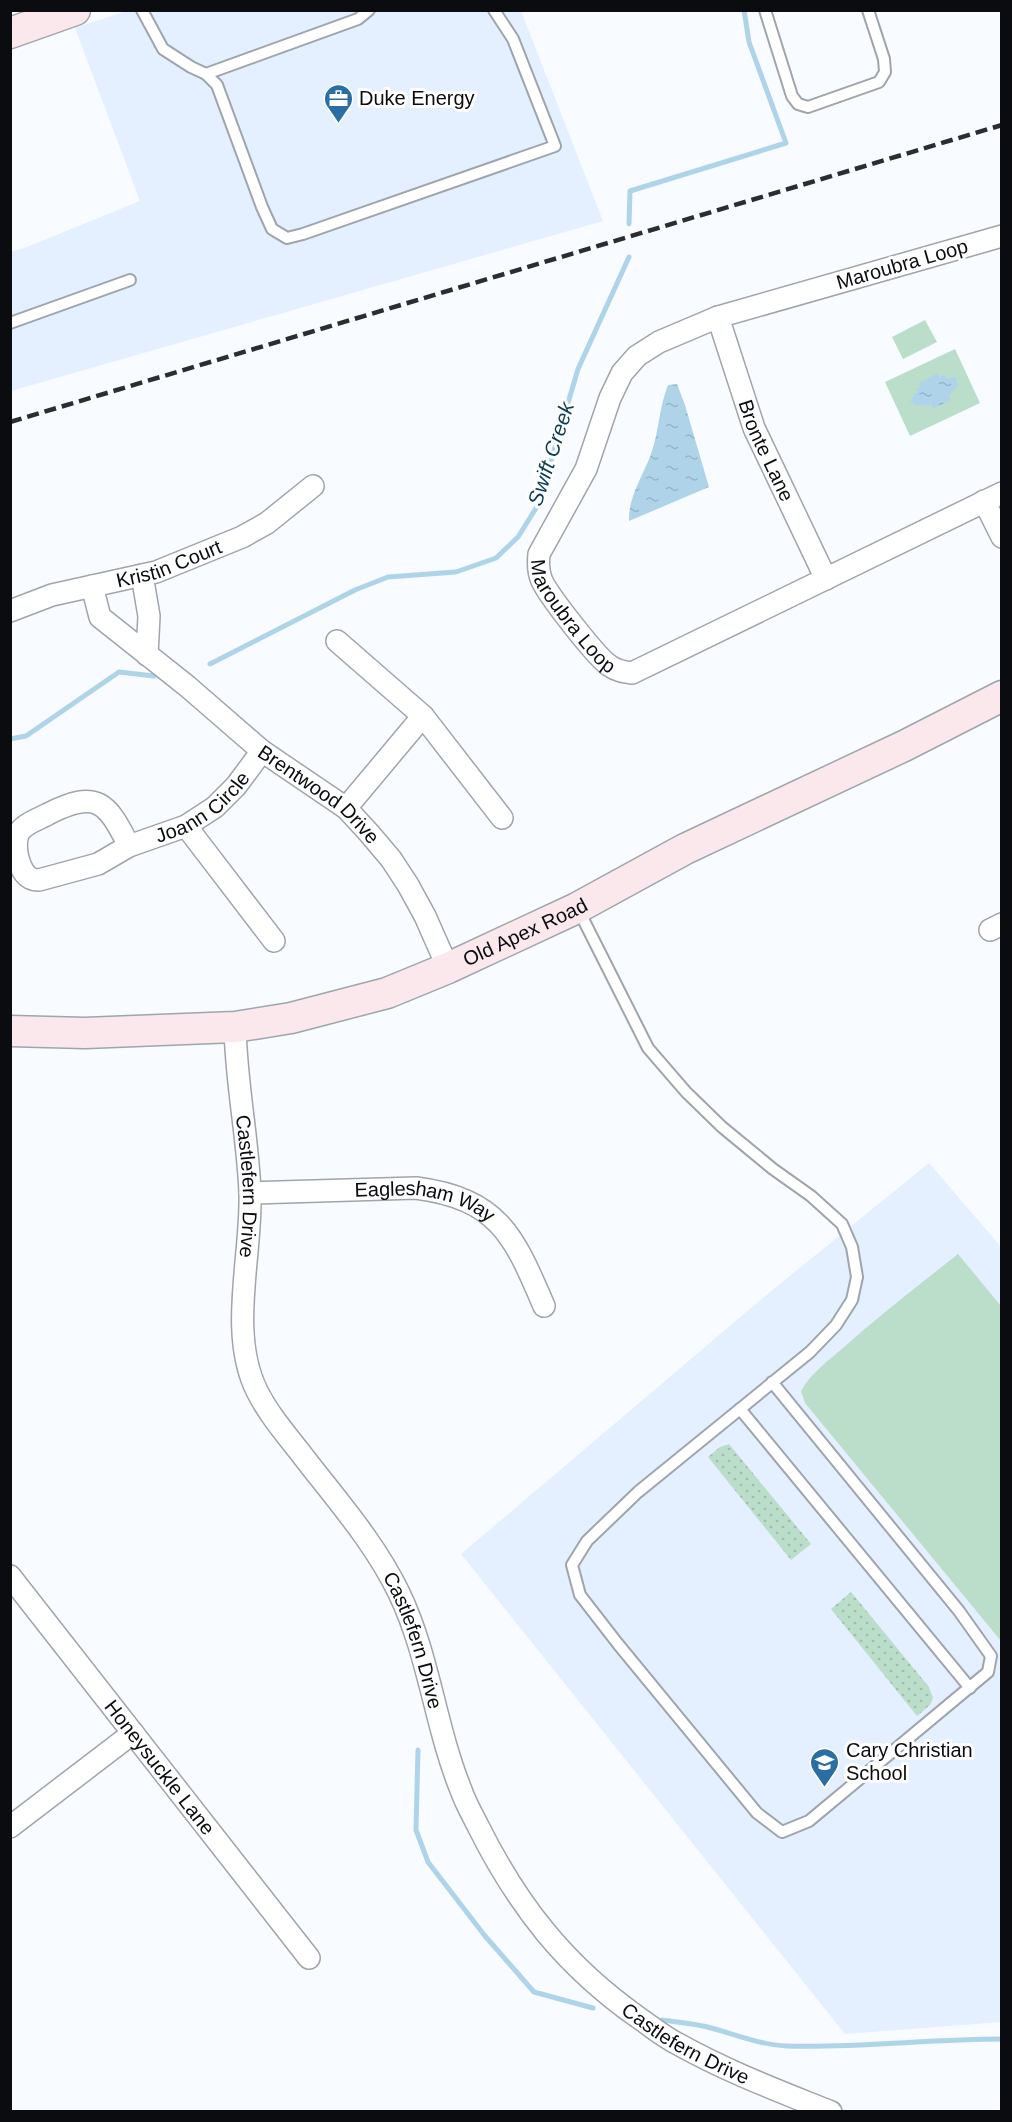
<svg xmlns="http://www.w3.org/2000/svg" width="1012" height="2122" viewBox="0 0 1012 2122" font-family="Helvetica,sans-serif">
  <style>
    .built { fill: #e4efff }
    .grass { fill: url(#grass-dots) }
    .park { fill: #bbdeca }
    .water { fill: url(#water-ripples) }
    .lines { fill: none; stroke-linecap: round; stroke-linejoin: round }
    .stream { stroke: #afd4ea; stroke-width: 5 }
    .lane-casing { stroke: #9fa5ad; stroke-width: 14 }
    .street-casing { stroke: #9fa5ad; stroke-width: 24 }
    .secondary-casing { stroke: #9fa5ad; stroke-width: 33 }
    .lane { stroke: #fff; stroke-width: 10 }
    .street { stroke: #fff; stroke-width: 21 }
    .secondary { stroke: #fbe8ec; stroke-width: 30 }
    .rail { stroke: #2b2d30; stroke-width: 4.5; stroke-dasharray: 12 6; stroke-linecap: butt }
    .labels { text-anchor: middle; stroke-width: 6; stroke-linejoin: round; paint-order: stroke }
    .poi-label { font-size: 20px; fill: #0a0c0f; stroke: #fff; text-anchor: start }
    .street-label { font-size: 20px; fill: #0a0c0f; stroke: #fff }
    .water-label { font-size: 21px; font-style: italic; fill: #0c3d54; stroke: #fff }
  </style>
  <defs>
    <pattern id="grass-dots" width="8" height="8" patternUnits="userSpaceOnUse" patternTransform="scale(1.5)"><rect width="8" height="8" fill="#bbdeca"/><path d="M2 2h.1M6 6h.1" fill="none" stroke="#9fbdac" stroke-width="1.8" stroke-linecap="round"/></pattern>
    <pattern id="water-ripples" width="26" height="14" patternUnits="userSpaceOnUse" patternTransform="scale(1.5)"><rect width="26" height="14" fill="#afd4ea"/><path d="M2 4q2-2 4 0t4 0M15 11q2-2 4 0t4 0" fill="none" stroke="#95b5c8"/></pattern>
  </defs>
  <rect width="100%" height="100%" fill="#f8fbff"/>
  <g class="built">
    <path d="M 130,10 L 521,11 L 603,221 L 11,391 L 11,252 L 27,247 L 140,201 L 75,28 Z"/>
    <path d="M 929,1163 L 1001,1247 L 1001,2022 L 845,2034 L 461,1554 L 764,1297 Z"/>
  </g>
  <g class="grass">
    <path d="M 729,1444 L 811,1544 L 791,1560 L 708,1457 L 720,1447 Z"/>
    <path d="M 851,1592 L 929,1687 L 933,1698 L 930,1705 L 917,1716 L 831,1609 Z"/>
  </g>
  <g class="park">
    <path d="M 925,320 L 937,342 L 903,359 L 892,337 Z"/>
    <path d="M 955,349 L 980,403 L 910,436 L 885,382 Z"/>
    <path d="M 958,1254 L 1001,1306 L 1001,1641 L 805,1403 L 801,1391 C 811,1373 828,1361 843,1348 C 880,1315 919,1285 958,1254 Z"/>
  </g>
  <g class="water">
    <path d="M 938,373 L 940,377 L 944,374 L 946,378 L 956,377 L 958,386 L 949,396 L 951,400 L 933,409 L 931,404 L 925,407 L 924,405 C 917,406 914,406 910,400 L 917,392 L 916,389 L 921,387 L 919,383 Z"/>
    <path d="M 677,384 L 685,405 L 709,487 L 629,521 C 628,497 643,476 651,454 C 659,432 659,407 668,385 Z"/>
  </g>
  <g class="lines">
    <g class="stream">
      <path d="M 629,224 L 630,191 L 786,143 L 749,42 L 744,10"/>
      <path d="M 210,664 L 355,590 L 388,577 L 456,572 L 496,558 L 518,537 L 538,505 L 578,369 L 629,257"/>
      <path d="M 10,739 L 26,736 L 119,672 L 154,676"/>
      <path d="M 418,1750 L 416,1830 L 428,1862 L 485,1936 L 534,1992 L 593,2008"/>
      <path d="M 662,2020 C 675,2022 689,2023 703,2026 C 730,2032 758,2045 787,2046 C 858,2048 930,2039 1002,2039"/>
    </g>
    <defs>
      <g id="lane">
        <path d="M 142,10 L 163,49 L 191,67 L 206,74 L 217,85 L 262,207 L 272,229 L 287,238 L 303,234 L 555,146 L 513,39 L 494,10"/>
        <path d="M 765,10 L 792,96 L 798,104 L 808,107 L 879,82 L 885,72 L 884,59 L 868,10"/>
        <path d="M 206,74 L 358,19 L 369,10"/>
        <path d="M 10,323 L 130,280"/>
        <path d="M 579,911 L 648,1048 L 686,1092 L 722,1127 L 773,1169 L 811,1196 L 842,1224 L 852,1247 L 857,1277 L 852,1300 L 836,1325 L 810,1352 L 638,1492 L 587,1541 L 572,1565 L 580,1595 L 618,1644 L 757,1813 L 782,1832 L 809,1821 L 988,1672 L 991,1656 L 959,1611 L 772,1382"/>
        <path d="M 740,1409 L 970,1688"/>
      </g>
      <g id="street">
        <path id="s1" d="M 1002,236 L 718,317 L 659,342 L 637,356 L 622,373 L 610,398 L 586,469 L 539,554 C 538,563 538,572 542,581 C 549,596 597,658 610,666 C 617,671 624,672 632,673 L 1002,493"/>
        <path id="s2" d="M 718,317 L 754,428 L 826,579"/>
        <path d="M 984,501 L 1002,537"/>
        <path d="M 142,575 L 149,616 L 147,655"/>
        <path id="s3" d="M 92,586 L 100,617 L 187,686 L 262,751 L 346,808 L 369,833 L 391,859 L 408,885 L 425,916 L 448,968"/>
        <path id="s4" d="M 10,611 L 52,595 L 156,572 L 242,537 L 267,523 L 313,486"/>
        <path d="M 337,641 L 423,716 L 502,818"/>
        <path d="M 346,808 L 423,716"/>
        <path d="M 186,826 L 274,941"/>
        <path id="s5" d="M 129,846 C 107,802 97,789 48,814 C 39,819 26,823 20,831 C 12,842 18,871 30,878 C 32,879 37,880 39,880 L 98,864 L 129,846 L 186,826 L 215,807 L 236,786 L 262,751"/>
        <path d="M 990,930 L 1002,924"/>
        <path id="s6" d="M 235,1027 C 236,1083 248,1138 250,1193 C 252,1256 228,1333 257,1391 C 268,1413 284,1432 299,1451 C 334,1497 374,1541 399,1593 C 429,1655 435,1726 461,1790 C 465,1802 472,1814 478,1826 C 518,1906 565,1966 639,2018 C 652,2027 664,2037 678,2044 C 726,2071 779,2091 831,2112"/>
        <path id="s7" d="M 250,1193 L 416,1188 C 499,1199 514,1236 544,1306"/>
        <path id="s8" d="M 10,1576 L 309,1958"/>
        <path d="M 10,1827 L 133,1733"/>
      </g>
      <g id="secondary">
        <path d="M 10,33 L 75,10"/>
        <path id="s9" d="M 10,1031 L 85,1033 L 235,1027 L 291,1018 L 387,993 L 448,968 L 577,908 L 685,849 L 904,746 L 1002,696"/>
      </g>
    </defs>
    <use href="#lane" class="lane-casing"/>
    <use href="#street" class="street-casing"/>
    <use href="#secondary" class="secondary-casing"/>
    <use href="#lane" class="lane"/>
    <use href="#street" class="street"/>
    <use href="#secondary" class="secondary"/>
    <path class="rail" d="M 10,422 L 1002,125"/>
  </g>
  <defs>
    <symbol id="office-pin" viewBox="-11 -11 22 30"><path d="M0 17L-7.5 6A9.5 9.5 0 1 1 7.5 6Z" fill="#2b6ea3" stroke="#fff"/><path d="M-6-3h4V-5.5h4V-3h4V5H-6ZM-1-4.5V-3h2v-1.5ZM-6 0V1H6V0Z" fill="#fff"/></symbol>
    <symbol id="school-pin" viewBox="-11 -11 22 30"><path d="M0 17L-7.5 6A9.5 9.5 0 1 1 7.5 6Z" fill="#2b6ea3" stroke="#fff"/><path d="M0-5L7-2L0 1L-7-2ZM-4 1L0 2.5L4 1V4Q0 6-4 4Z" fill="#fff"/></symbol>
  </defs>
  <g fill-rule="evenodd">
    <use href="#office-pin" x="322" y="82" width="33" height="45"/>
    <use href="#school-pin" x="808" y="1746" width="33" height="45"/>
  </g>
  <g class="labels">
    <g class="poi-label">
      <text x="359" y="105">Duke Energy</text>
      <text x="846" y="1757">Cary Christian<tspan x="846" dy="23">School</tspan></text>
    </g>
    <g class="street-label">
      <text transform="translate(902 264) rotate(-16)" y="7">Maroubra Loop</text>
      <text dy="7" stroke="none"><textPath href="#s2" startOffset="142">Bronte Lane</textPath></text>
      <text dy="7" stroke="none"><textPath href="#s4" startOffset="166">Kristin Court</textPath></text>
      <text dy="7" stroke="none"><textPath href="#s1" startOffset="681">Maroubra Loop</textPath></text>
      <text dy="7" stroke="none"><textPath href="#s3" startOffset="314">Brentwood Drive</textPath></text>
      <text dy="7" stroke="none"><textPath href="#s5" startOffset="381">Joann Circle</textPath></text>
      <text dy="7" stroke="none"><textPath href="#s9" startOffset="532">Old Apex Road</textPath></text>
      <text dy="7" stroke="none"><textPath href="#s6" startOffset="160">Castlefern Drive</textPath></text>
      <text dy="7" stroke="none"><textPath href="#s7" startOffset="177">Eaglesham Way</textPath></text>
      <text dy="7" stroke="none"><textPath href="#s6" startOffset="664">Castlefern Drive</textPath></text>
      <text dy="7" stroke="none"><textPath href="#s8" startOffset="243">Honeysuckle Lane</textPath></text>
      <text dy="7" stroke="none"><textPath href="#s6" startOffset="1168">Castlefern Drive</textPath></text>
    </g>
    <g class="water-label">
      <text transform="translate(551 454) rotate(-72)" y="7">Swift Creek</text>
    </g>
  </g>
  <rect width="1012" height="2122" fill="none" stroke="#0a0c0f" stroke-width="24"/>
</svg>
